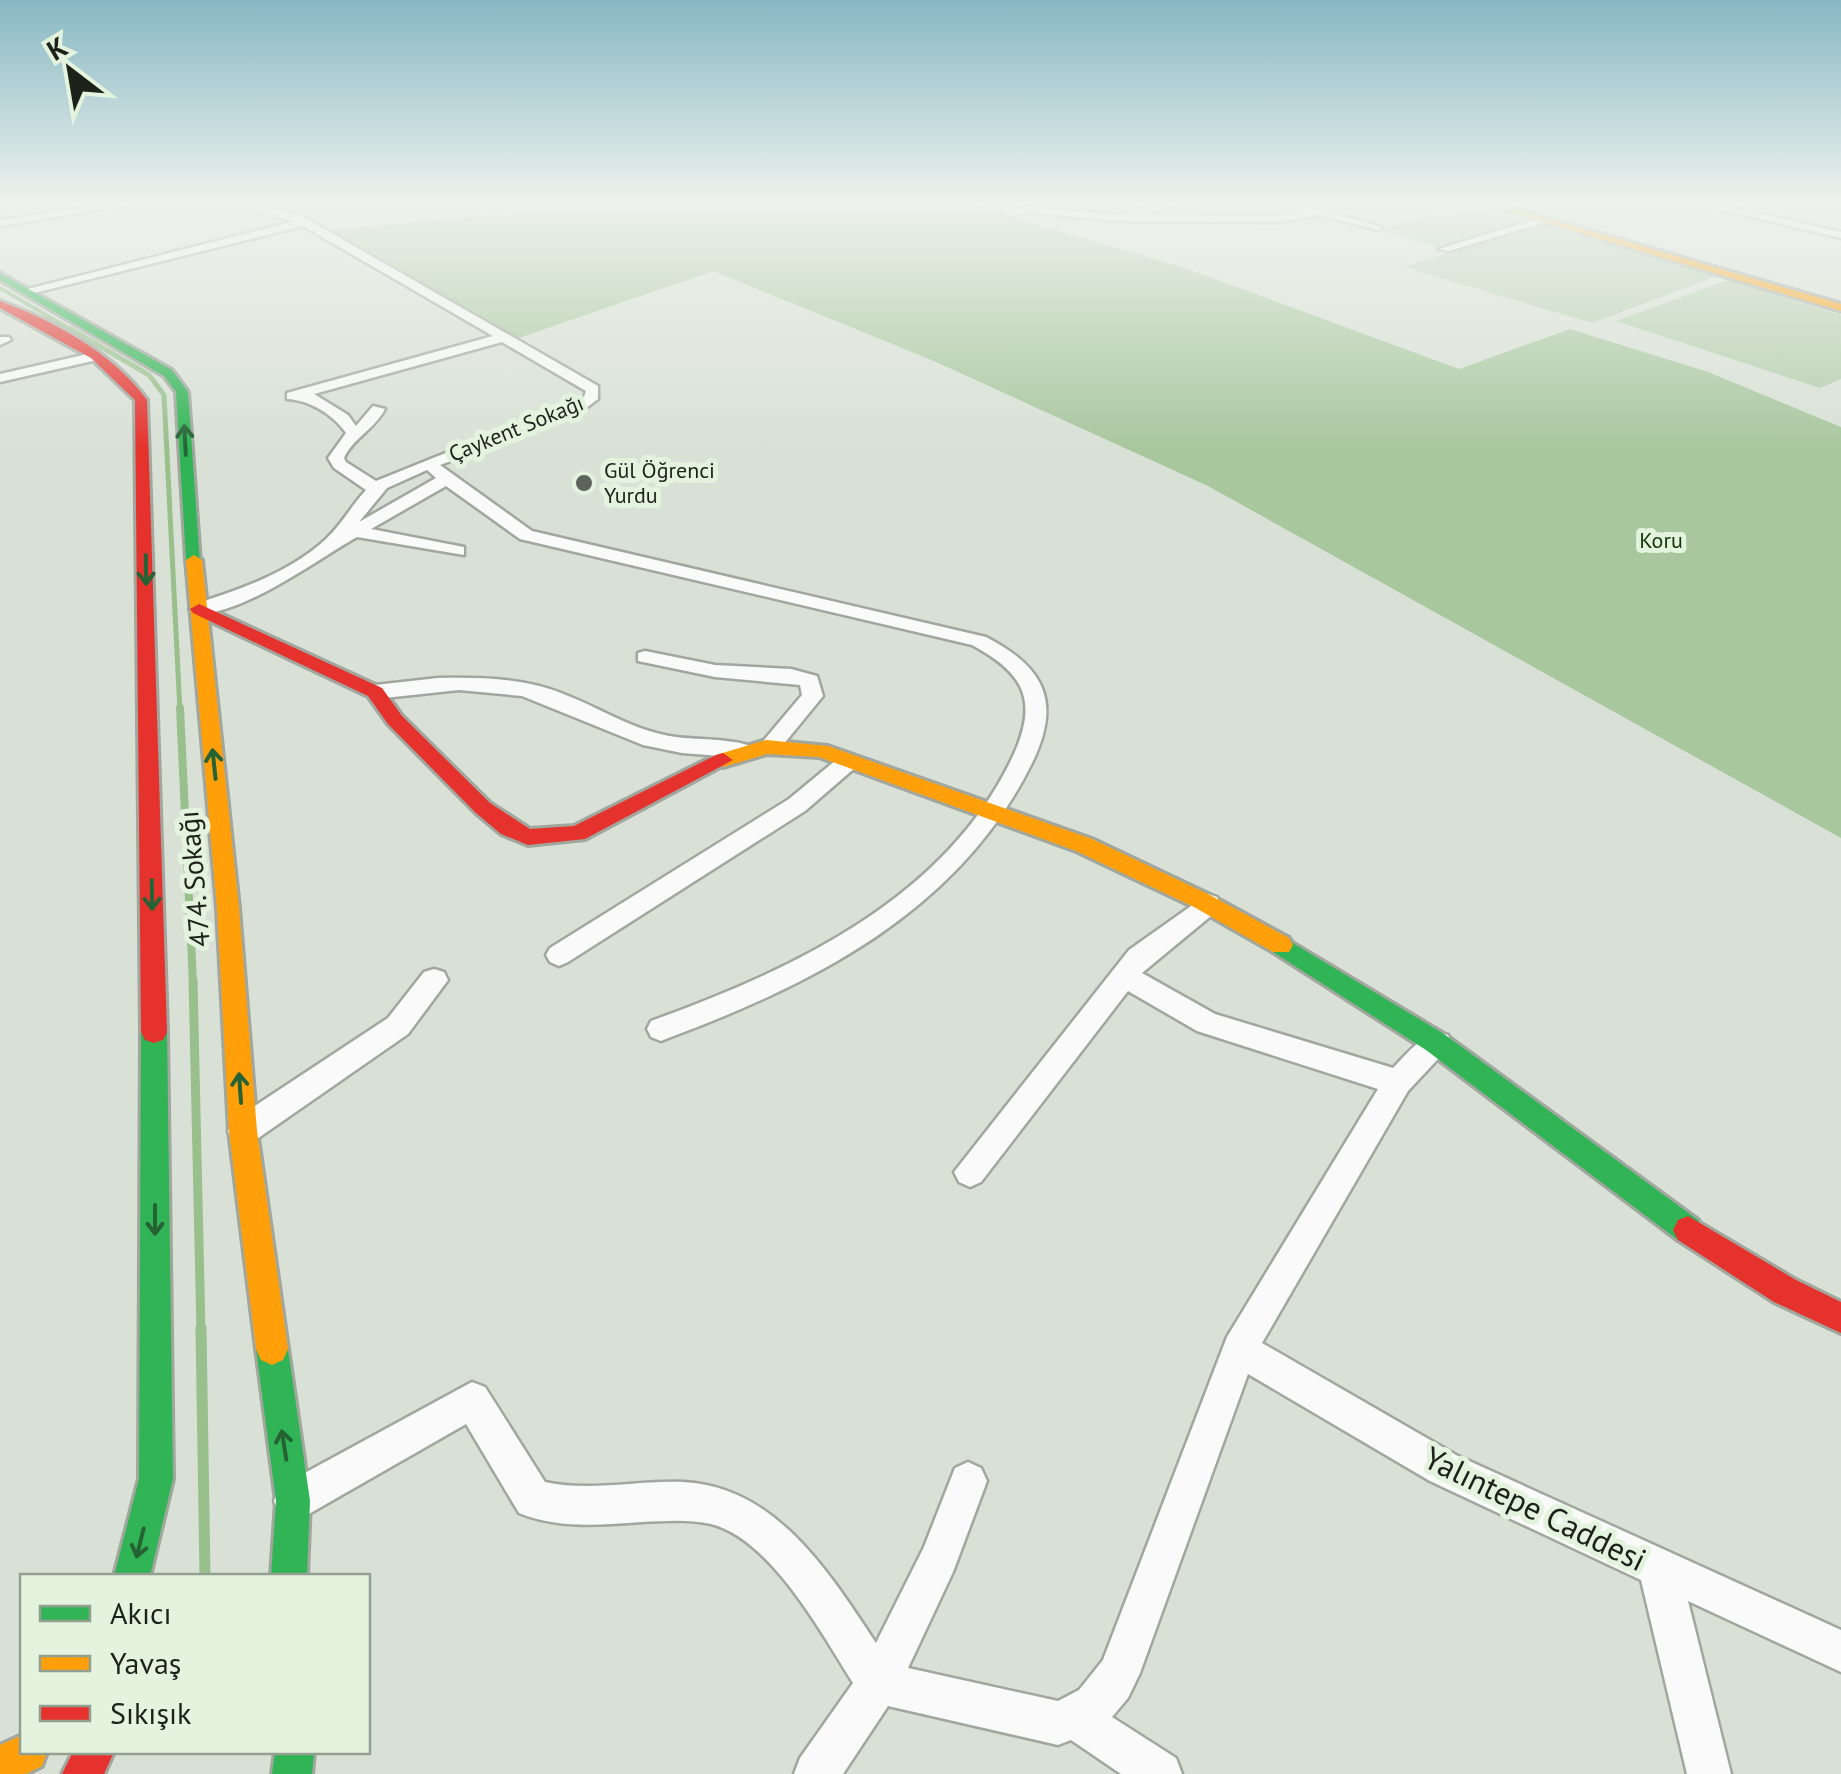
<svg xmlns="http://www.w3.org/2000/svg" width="1841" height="1774" viewBox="0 0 1841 1774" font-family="'PT Sans',sans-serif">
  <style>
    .green { fill: #b5cead }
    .forest { fill: #a8c79e }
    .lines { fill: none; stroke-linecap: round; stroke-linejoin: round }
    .stream-far4 { stroke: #99bf8d; stroke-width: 4 }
    .stream-far3 { stroke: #99bf8d; stroke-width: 5 }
    .stream-far2 { stroke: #99bf8d; stroke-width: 8 }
    .stream-far1 { stroke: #99bf8d; stroke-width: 9 }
    .stream { stroke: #99bf8d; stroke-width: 11 }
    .street-casing { stroke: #a1a79e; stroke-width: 5 }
    .fast-casing { stroke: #a1a79e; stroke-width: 6 }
    .slow-casing { stroke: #a1a79e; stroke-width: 6 }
    .jam-casing { stroke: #a1a79e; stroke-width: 6 }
    .street { fill: #f9faf9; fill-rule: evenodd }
    .fast { fill: #30b455; fill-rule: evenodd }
    .slow { fill: #ff9f0a; fill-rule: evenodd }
    .jam { fill: #e5322d; fill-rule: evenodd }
    .oneway { stroke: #256335 }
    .poi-dot { fill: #5e645c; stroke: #e3f3de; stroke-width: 4 }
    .labels { text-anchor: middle; stroke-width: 10; stroke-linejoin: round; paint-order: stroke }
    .far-street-label { font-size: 22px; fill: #1c211a; stroke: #e3f3de }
    .far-poi-label { font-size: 22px; fill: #1c211a; stroke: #e3f3de; text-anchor: start }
    .far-park-label { font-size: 22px; fill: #143506; stroke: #e3f3de }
    .street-label { font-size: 28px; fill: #1c211a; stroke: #e3f3de }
    .near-street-label { font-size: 32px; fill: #1c211a; stroke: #e3f3de }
  </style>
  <rect width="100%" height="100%" fill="#d9e1d6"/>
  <g class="green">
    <path d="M 1470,204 L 1716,276 L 1592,323 L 1404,267 L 1451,252 L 1380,230 Z"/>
    <path d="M 1728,280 L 1841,315 L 1841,379 L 1820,388 L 1616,321 Z"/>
  </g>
  <path class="forest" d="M 633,200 L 953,200 L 1185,268 L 1459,369 L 1570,329 L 1708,372 L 1841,427 L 1841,838 L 1208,486 L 934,361 L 713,271 L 516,339 L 326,231 Z"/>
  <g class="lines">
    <path class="stream-far4" d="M 0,288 L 75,332"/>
    <path class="stream-far3" d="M 71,329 L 149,375 L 164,395 L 180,711"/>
    <path class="stream-far2" d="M 180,708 L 193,983"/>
    <path class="stream-far1" d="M 193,980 L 201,1331"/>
    <path class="stream" d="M 201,1328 L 205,1576"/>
    <defs>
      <g id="street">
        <path d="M 130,200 L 159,200 L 0,226 L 0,220 Z"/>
        <path d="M 233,200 L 300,215 L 598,386 L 598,399 L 582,411 L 440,465 L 532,531 L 986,637 C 1046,668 1062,703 1031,765 C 959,910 816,983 671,1037 L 661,1041 L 651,1037 L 647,1029 L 651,1021 C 792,970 946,899 1013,756 C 1039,700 1024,673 972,645 L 520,539 L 446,486 L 371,529 L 464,547 L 464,555 L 357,537 C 321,557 235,621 192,613 L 192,605 C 239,590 289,573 326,539 C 342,524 352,505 366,490 L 334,468 L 328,458 L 346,433 C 333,414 309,400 287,399 L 287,393 L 493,336 L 303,226 L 26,295 L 20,291 L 295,221 L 250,211 ZM 502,342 L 586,391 L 584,397 L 376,481 L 346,462 L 344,458 C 353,438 375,429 385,409 L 373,406 L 356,426 L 348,415 L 314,394 ZM 427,470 L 436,478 L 359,522 L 387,488 Z"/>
        <path d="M 965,200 L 982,200 L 1011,210 L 1047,203 L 1052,206 L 1047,209 L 1121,215 L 1172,200 L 1190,200 L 1143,215 L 1278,216 L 1304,211 L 1267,200 L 1286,200 L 1383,227 L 1378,230 L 1319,215 L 1278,222 L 1121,221 L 1027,213 L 1011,216 Z"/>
        <path d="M 1680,200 L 1701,200 L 1841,232 L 1841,238 Z"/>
        <path d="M 1542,217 L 1546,222 L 1449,251 L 1439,249 Z"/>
        <path d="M 0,337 L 9,337 L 11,340 L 0,345 Z"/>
        <path d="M 92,353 L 99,357 L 97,360 L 0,382 L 0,374 Z"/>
        <path d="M 645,651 L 715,665 L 791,669 L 817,676 L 823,696 L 778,751 L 770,753 L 759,746 L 802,695 L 800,685 L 715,677 L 638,661 L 638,653 Z"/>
        <path d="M 438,678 C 479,677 522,678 561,693 C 601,708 633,731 676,737 C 695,740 747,738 758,751 L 747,758 L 682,753 L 643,745 L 522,696 L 459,690 L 375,699 L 365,692 L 375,685 Z"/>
        <path d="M 849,754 L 860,761 L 857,766 L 805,811 L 568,962 L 559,966 L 550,962 L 546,955 L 550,948 L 789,799 L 841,756 Z"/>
        <path d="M 1208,894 L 1217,897 L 1221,904 L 1217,911 L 1142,973 L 1215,1014 L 1393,1068 C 1408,1053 1426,1028 1448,1035 L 1452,1044 L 1408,1091 L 1262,1343 L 1456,1455 L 1841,1630 L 1841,1672 L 1688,1601 L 1731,1774 L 1687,1774 L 1641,1580 L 1430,1481 L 1248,1374 L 1140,1673 L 1128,1698 L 1112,1717 L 1176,1758 L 1182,1774 L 1121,1774 L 1071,1740 L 1058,1745 L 888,1706 L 843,1774 L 794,1774 L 800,1758 L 853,1683 C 822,1634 771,1539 711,1524 C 688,1519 665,1521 642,1522 C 600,1525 558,1529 519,1513 L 466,1424 L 307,1515 L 293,1520 L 279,1515 L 274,1501 L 279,1487 L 472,1382 L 485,1387 L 545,1482 C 591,1492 637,1480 683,1482 C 776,1486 830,1574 876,1643 L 924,1547 L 955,1468 L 968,1462 L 981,1468 L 987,1481 L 953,1572 L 908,1668 L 1058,1701 L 1079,1690 L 1103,1660 L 1227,1337 L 1378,1089 L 1197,1031 L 1128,991 L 981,1182 L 970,1187 L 959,1182 L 954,1172 L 1129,950 Z"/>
        <path d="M 434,969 L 444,972 L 448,980 L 408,1034 L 254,1141 L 243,1145 L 232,1141 L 228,1131 L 232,1121 L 388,1018 L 424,972 Z"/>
      </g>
      <g id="fast">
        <path d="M 0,273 L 172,370 L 188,392 L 200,563 L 186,560 L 176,392 L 164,376 L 0,280 Z"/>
        <path d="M 1281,936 L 1444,1034 L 1698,1220 L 1703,1230 L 1698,1240 L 1688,1244 L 1678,1240 L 1426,1050 L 1273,952 L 1269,945 L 1273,938 Z"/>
        <path d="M 154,1021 L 163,1024 L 167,1032 L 173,1479 L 150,1576 L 114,1576 L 139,1479 L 141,1032 L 145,1024 Z"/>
        <path d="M 272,1333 L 283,1338 L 288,1349 L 310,1501 L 307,1576 L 271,1576 L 276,1501 L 256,1349 L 261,1338 Z"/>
        <path d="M 275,1752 L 314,1752 L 312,1774 L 272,1774 Z"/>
      </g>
      <g id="slow">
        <path d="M 1470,200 L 1485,200 L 1841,304 L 1841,311 Z"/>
        <path d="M 194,555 L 202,560 L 239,908 L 257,1131 L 288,1349 L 283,1360 L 272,1365 L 261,1360 L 256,1349 L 229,1131 L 217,908 L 186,560 Z"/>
        <path d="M 766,740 L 828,746 L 1092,839 L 1210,895 L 1289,938 L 1293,945 L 1289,952 L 1273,952 L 1194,907 L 1076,851 L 819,757 L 767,754 L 723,767 L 713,760 L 716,755 Z"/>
        <path d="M 22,1735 L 22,1752 L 47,1752 L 42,1766 L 26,1774 L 0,1774 L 0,1745 Z"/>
      </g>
      <g id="jam">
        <path d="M 0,301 C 54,321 113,353 147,400 L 167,1032 L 163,1040 L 154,1043 L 145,1040 L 141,1032 L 135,400 L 91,358 L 0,308 Z"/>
        <path d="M 199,604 L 382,688 L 402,716 L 490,803 L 530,829 L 574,826 L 716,755 L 723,753 L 733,760 L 585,839 L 528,845 L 501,834 L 476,813 L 388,724 L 368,696 L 193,613 L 190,609 Z"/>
        <path d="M 1688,1216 L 1796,1280 L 1841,1302 L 1841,1333 L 1774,1302 L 1678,1240 L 1673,1230 L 1678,1220 Z"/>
        <path d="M 73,1752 L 114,1752 L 104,1774 L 62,1774 Z"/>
      </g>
    </defs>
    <use href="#street" class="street-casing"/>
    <use href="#fast" class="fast-casing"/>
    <use href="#slow" class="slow-casing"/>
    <use href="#jam" class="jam-casing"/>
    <use href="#street" class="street"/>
    <use href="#fast" class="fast"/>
    <use href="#slow" class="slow"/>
    <use href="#jam" class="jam"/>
  </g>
  <defs><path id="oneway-shaft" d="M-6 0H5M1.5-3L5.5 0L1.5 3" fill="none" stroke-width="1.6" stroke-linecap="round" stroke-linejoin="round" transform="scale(2.5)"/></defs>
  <g class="oneway">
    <use href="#oneway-shaft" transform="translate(185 440) rotate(-93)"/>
    <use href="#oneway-shaft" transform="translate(146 570) rotate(89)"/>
    <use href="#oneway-shaft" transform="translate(214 764) rotate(-96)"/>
    <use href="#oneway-shaft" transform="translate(152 895) rotate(89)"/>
    <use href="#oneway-shaft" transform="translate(240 1088) rotate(-94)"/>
    <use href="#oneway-shaft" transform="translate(155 1220) rotate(90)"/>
    <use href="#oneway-shaft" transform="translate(284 1445) rotate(-99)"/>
    <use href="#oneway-shaft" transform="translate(140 1543) rotate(104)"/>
  </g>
  <linearGradient id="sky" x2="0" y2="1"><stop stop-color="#88b8c4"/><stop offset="0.45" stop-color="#eef2ed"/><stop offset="1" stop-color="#eef2ed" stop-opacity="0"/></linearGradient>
  <rect width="1841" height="449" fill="url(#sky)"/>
  <circle class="poi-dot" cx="584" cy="483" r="10"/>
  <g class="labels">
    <g class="far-street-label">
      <text transform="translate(516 428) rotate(-22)" y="8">Çaykent Sokağı</text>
    </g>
    <g class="far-poi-label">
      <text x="604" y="478">Gül Öğrenci<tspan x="604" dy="25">Yurdu</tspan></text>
    </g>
    <g class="far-park-label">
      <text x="1661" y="548">Koru</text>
    </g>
    <g class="street-label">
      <text transform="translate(194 879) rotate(-95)" y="10">474. Sokağı</text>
    </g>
    <g class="near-street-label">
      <text transform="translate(1535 1509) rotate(26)" y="11">Yalıntepe Caddesi</text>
    </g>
  </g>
  <rect x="20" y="1574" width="350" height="180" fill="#e3f3de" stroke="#939f90" stroke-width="2.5"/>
  <rect x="40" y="1606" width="50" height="15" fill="#30b455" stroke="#939f90" stroke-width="2.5"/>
  <text x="110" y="1624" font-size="30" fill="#1c211a">Akıcı</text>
  <rect x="40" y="1656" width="50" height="15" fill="#ff9f0a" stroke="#939f90" stroke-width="2.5"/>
  <text x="110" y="1674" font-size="30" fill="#1c211a">Yavaş</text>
  <rect x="40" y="1706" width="50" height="15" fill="#e5322d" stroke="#939f90" stroke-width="2.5"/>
  <text x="110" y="1724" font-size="30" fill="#1c211a">Sıkışık</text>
  <g transform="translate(70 70) rotate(329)" stroke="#e3f3de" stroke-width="8" paint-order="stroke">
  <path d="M0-8L18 38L0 25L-18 38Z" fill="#1c211a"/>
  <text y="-15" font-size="28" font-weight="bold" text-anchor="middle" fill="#1c211a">K</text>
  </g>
</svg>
